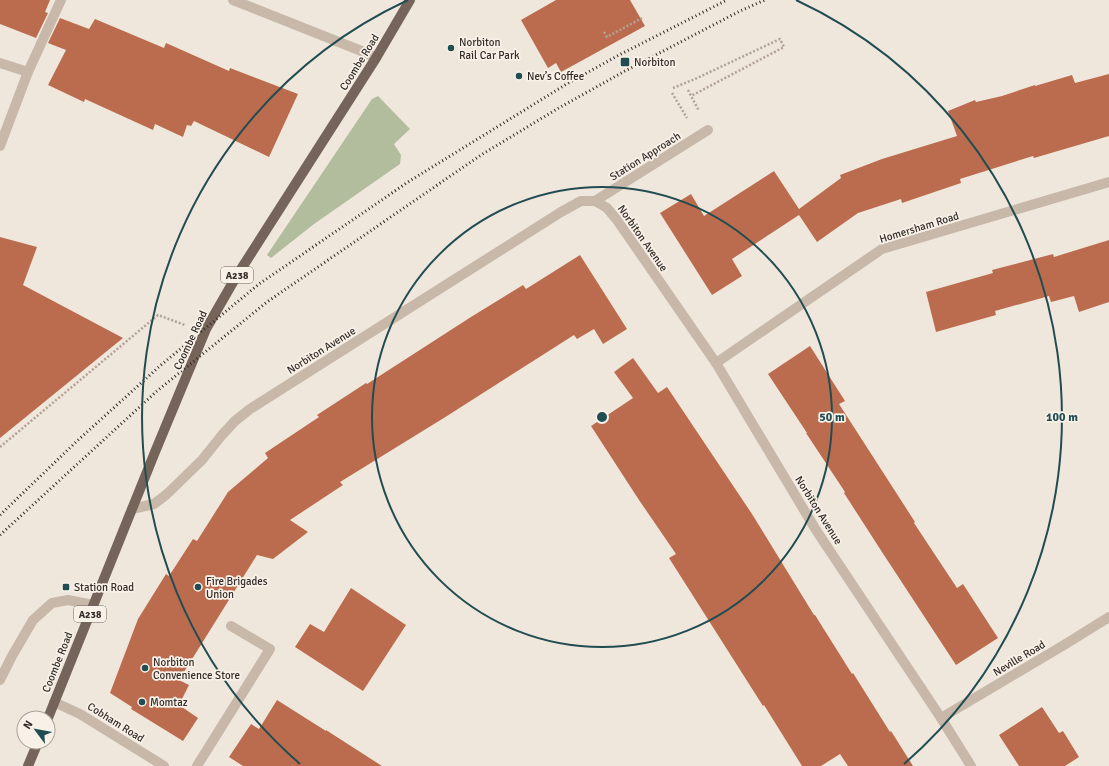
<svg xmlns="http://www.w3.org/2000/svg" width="1109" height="766" viewBox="0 0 1109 766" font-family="Signika,sans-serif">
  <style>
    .green { fill: #b1bd9d }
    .building { fill: #bc6c4e }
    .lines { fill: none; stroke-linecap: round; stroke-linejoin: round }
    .path { stroke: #b2a293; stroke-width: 2.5; stroke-dasharray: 2 2; stroke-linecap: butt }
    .minor { stroke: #c7b8a9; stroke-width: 10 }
    .major { stroke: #75645a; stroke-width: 10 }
    .rail { stroke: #342c28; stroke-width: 3; stroke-dasharray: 1 3; stroke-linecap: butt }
    .ring { fill: none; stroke: #214d52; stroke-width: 2 }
    .poi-dot { fill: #214d52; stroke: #f8f1e8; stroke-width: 1.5 }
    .labels { text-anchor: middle; stroke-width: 3.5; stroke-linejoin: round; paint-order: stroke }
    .shield { fill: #f8f1e8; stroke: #6f6762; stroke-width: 1 }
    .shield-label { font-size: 10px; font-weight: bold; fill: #342c28 }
    .poi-label { font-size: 11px; fill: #342c28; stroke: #f8f1e8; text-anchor: start }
    .street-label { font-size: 11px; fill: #342c28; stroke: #f8f1e8 }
    .centre { fill: #214d52; stroke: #f8f1e8; stroke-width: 2 }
    .ring-label { font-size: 12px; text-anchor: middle; font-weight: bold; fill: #214d52; stroke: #f8f1e8; stroke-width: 3.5; stroke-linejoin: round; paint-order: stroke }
  </style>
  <rect width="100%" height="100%" fill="#f0e7dc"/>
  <path class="green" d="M 378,96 L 410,129 L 394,144 L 401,155 L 400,164 L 314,224 L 271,258 L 267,255 L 372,99 Z"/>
  <g class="building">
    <path d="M 0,0 L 50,0 L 45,12 L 48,13 L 36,38 L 0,24 Z"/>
    <path d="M 556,0 L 630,0 L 645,26 L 561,72 L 556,63 L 548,68 L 521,20 Z"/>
    <path d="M 60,18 L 89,29 L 95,19 L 164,48 L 166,43 L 229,71 L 230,68 L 298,94 L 269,157 L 194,121 L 191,126 L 187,125 L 183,137 L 155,124 L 153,130 L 85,99 L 84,102 L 48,85 L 66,50 L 48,43 Z"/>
    <path d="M 1109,74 L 1109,136 L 1034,158 L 1033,156 L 960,179 L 961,183 L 902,203 L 901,199 L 858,213 L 817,242 L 799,215 L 732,259 L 742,276 L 712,295 L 660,213 L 691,194 L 704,216 L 774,171 L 799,209 L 841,178 L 840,175 L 882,159 L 957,136 L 948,111 L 975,100 L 976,102 L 1002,96 L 1035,85 L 1035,86 L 1072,75 L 1075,83 Z"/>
    <path d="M 0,237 L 37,247 L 23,285 L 123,338 L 0,438 Z"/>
    <path d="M 1109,240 L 1109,302 L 1079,312 L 1074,296 L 1051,302 L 1049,296 L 995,311 L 996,315 L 936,332 L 926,292 L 993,273 L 992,270 L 1053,254 L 1054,257 Z"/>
    <path d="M 580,255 L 627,329 L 603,344 L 594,329 L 577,339 L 574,335 L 447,416 L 340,482 L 343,485 L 290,520 L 308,532 L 273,559 L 257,555 L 179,680 L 189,685 L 179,705 L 198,718 L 183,741 L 131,709 L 132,707 L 110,693 L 138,619 L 166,574 L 169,576 L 193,539 L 197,541 L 228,492 L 268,458 L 265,453 L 319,417 L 317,415 L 366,383 L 367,384 L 471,317 L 523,285 L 526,289 Z"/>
    <path d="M 810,346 L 845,401 L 839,404 L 915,522 L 914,523 L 957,588 L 963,584 L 998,638 L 956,665 L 882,552 L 844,493 L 845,492 L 806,433 L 807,433 L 768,374 Z"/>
    <path d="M 633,358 L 658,393 L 667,387 L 752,514 L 814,615 L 815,615 L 852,674 L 853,673 L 890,732 L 891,731 L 913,766 L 848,766 L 840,754 L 821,766 L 802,766 L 764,705 L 763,706 L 669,558 L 676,554 L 639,500 L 591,426 L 633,398 L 614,372 Z"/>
    <path d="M 351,588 L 406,625 L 363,691 L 295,647 L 310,624 L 324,632 Z"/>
    <path d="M 277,700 L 326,731 L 326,730 L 382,766 L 243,766 L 229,757 L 251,724 L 259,729 Z"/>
    <path d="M 1042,707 L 1059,733 L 1063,731 L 1079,757 L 1065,766 L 1019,766 L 999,735 Z"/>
  </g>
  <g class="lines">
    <g class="path">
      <path d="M 604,32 L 607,37 L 642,18"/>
      <path d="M 673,88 L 695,79 L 780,39 L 784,47 L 691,96"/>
      <path d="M 688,90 L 699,111"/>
      <path d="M 672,93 L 687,118"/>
      <path d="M 0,447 L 158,315 L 185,325"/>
    </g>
    <g class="minor">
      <path d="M 233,0 L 364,52 L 376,58"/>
      <path d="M 0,63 L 28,72"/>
      <path d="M 0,146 L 28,72 L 61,0"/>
      <path d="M 595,201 L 708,130"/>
      <path d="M 716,363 L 882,249 L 1109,182"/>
      <path d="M 132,509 L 154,504 L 167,494 L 202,460 L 222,435 L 235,421 L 250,409 L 561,212 L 581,201 L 595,201 L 607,208 L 617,220 L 716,363 L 816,530 L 941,718 L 971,766"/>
      <path d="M 0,680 L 12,656 L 33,620 L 52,603 L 68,600 L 93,605"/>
      <path d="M 54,702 L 80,714 L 164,766"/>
      <path d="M 941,718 L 1064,645 L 1109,617"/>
      <path d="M 197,766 L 270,649 L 231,626"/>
    </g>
    <g class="major">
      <path d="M 48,718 L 132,509 L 155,452 L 206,329 L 236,277 L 376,58 L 410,0"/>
      <path d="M 28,766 L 38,742"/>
    </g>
    <g class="rail">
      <path d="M 0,515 L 76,442 L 161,365 L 259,284 L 408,182 L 565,85 L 619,55 L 727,0"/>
      <path d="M 0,535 L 157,391 L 267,302 L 481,155 L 557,109 L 625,71 L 740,11 L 765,0"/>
    </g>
  </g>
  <g class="ring">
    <circle cx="602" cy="417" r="230"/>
    <path d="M300 764A460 460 0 0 1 408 0M796 0A460 460 0 0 1 904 764"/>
  </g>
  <g class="poi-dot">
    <circle cx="451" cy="48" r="4"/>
    <rect x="620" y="57" width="10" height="10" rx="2"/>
    <circle cx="519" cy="76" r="4"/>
    <rect x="62" y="583" width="8" height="8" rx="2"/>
    <circle cx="198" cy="587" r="4"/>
    <circle cx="145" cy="668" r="4"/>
    <circle cx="142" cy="702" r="4"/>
  </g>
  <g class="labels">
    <g class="shield">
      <rect x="221" y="267" width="32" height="16" rx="3"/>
      <rect x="74" y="606" width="32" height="16" rx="3"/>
    </g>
    <g class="shield-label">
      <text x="237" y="279">A238</text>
      <text x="90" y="618">A238</text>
    </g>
    <g class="poi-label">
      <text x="459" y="46">Norbiton<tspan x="459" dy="13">Rail Car Park</tspan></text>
      <text x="634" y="66">Norbiton</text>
      <text x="527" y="80">Nev’s Coffee</text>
      <text x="206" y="585">Fire Brigades<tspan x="206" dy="13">Union</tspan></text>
      <text x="74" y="591">Station Road</text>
      <text x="153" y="666">Norbiton<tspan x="153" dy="13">Convenience Store</tspan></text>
      <text x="150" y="706">Momtaz</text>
    </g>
    <g class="street-label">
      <text transform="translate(359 62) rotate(-58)" y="4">Coombe Road</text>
      <text transform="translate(645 156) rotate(-32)" y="4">Station Approach</text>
      <text transform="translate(919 227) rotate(-17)" y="4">Homersham Road</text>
      <text transform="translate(643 238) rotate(55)" y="4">Norbiton Avenue</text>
      <text transform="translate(190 340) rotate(-65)" y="4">Coombe Road</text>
      <text transform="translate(321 350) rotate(-32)" y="4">Norbiton Avenue</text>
      <text transform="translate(819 510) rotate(58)" y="4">Norbiton Avenue</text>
      <text transform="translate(1019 658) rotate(-31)" y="4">Neville Road</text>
      <text transform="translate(57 662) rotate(-68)" y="4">Coombe Road</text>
      <text transform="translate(116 722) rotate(32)" y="4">Cobham Road</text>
    </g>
  </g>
  <circle cx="602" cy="417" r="6" class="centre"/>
  <g class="ring-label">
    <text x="832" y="421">50 m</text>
    <text x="1062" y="421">100 m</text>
  </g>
  <g transform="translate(36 730) rotate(302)"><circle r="19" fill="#f8f1e8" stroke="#aaa29b"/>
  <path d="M0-3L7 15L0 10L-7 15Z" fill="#214d52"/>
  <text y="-6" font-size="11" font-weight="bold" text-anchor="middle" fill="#342c28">N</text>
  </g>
</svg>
